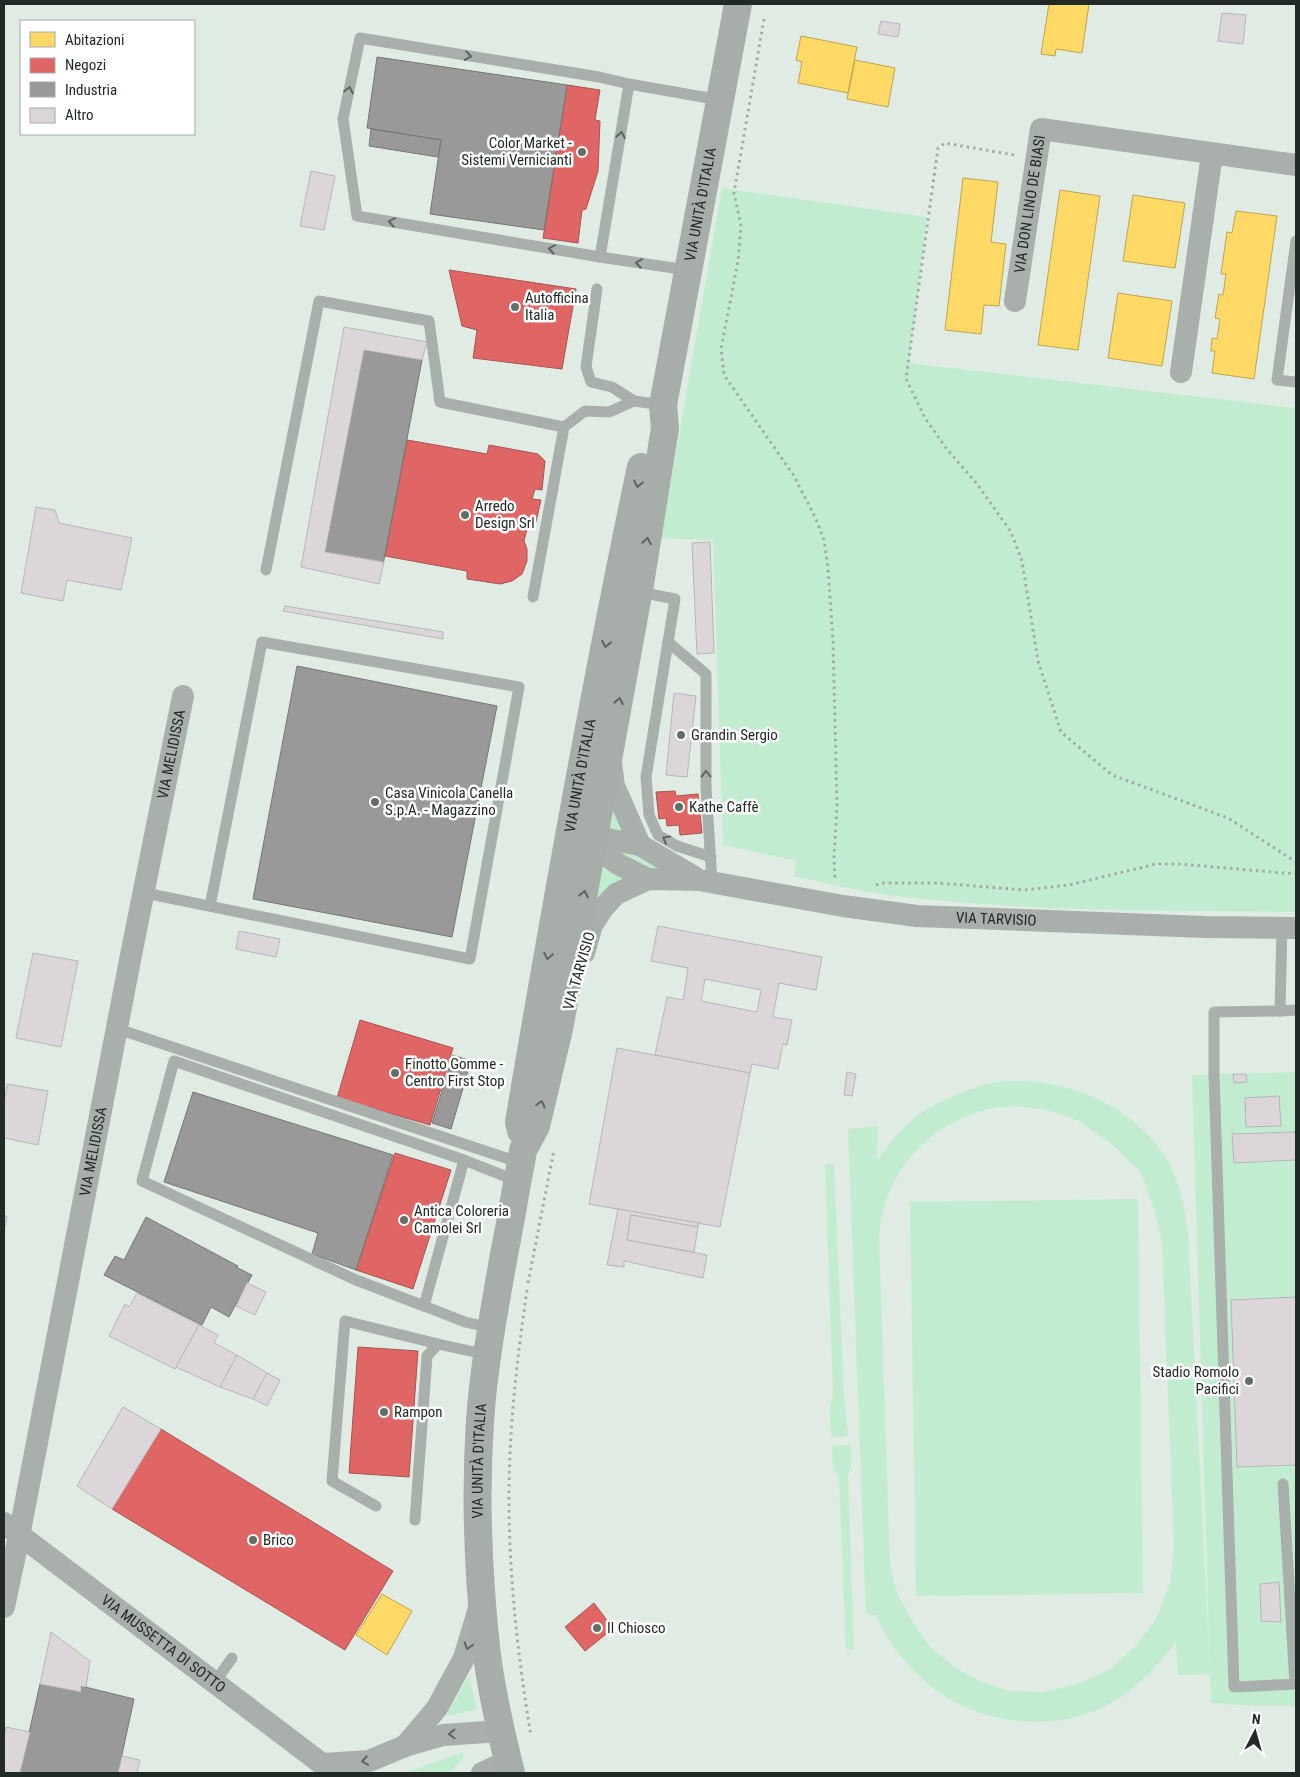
<svg xmlns="http://www.w3.org/2000/svg" width="1300" height="1777" viewBox="0 0 1300 1777" font-family="'Roboto Condensed',sans-serif">
  <style>
    .green { fill: #c2eccf; fill-rule: evenodd }
    .homes { fill: #ffd966; stroke: #bca452 }
    .shops { fill: #e06666; stroke: #a75452 }
    .industry { fill: #999; stroke: #757876 }
    .building { fill: #dcd6db; stroke: #b6b7b6; fill-rule: evenodd }
    .lines { fill: none; stroke-linecap: round; stroke-linejoin: round }
    .path { stroke: #a4aba7; stroke-width: 3; stroke-dasharray: 2.5 4; stroke-linecap: butt }
    .service { stroke: #a9afaa; stroke-width: 11 }
    .minor { stroke: #a9afaa; stroke-width: 22 }
    .secondary { stroke: #a7ada8; stroke-width: 28 }
    .oneway { stroke: #5e6660 }
    .oneway2 { stroke: #5d655f }
    .poi-dot { fill: #646e67; stroke: #fff; stroke-width: 2 }
    .labels { text-anchor: middle; stroke-width: 5; stroke-linejoin: round; paint-order: stroke }
    .poi-label { font-size: 15px; fill: #212a24; stroke: #fff; text-anchor: start }
    .street-label { font-size: 15px; fill: #212a24; stroke: #fff }
  </style>
  <rect width="100%" height="100%" fill="#e0ece3"/>
  <g class="green">
    <path d="M 722,188 L 927,217 L 909,363 L 1296,408 L 1296,912 C 1160,910 1022,912 887,895 C 856,891 825,883 794,876 L 796,861 L 723,845 L 713,540 L 661,538 Z"/>
    <path d="M 608,795 L 628,835 L 602,832 Z"/>
    <path d="M 618,846 L 677,874 L 660,871 L 625,860 Z"/>
    <path d="M 597,859 L 630,878 L 586,918 Z"/>
    <path d="M 1296,1072 L 1296,1706 L 1255,1706 L 1211,1703 L 1210,1674 L 1178,1675 L 1176,1642 C 1155,1669 1134,1692 1103,1707 C 1054,1731 988,1725 943,1695 C 926,1684 912,1669 899,1654 C 890,1642 881,1629 876,1615 L 866,1614 L 848,1129 L 878,1126 L 877,1160 C 890,1143 903,1126 921,1113 C 943,1099 983,1081 1010,1081 C 1068,1079 1129,1104 1162,1152 C 1179,1176 1184,1203 1188,1231 L 1210,1672 L 1192,1075 ZM 1015,1106 L 1048,1110 L 1079,1121 L 1114,1146 L 1141,1173 L 1155,1212 L 1162,1243 L 1174,1548 L 1170,1582 L 1157,1617 L 1137,1645 L 1110,1669 L 1077,1684 L 1044,1692 L 1009,1691 L 980,1681 L 953,1666 L 930,1647 L 911,1619 L 897,1593 L 890,1564 L 879,1237 C 880,1227 881,1216 884,1206 C 899,1158 936,1123 985,1110 C 994,1107 1005,1107 1015,1106 Z"/>
    <path d="M 825,1164 L 834,1164 L 844,1397 L 848,1436 L 831,1437 L 830,1408 L 833,1393 Z"/>
    <path d="M 1138,1199 L 1143,1593 L 916,1596 L 910,1202 Z"/>
    <path d="M 851,1445 L 851,1465 L 848,1477 L 854,1649 L 846,1650 L 839,1479 L 833,1467 L 832,1446 Z"/>
    <path d="M 469,1676 L 477,1709 L 450,1716 L 448,1712 Z"/>
    <path d="M 463,1752 L 463,1759 L 453,1769 L 446,1773 L 405,1773 Z"/>
  </g>
  <g class="homes">
    <path d="M 1049,4 L 1089,4 L 1082,53 L 1056,49 L 1055,56 L 1041,54 Z"/>
    <path d="M 801,36 L 857,47 L 848,93 L 798,83 L 802,62 L 796,60 Z"/>
    <path d="M 855,60 L 895,68 L 888,107 L 847,99 Z"/>
    <path d="M 963,178 L 998,182 L 991,242 L 1006,244 L 999,306 L 984,305 L 981,334 L 945,330 Z"/>
    <path d="M 1060,190 L 1100,196 L 1078,350 L 1038,345 Z"/>
    <path d="M 1133,195 L 1185,203 L 1175,268 L 1123,261 Z"/>
    <path d="M 1236,211 L 1277,216 L 1254,379 L 1212,373 L 1215,351 L 1211,351 L 1212,338 L 1217,339 L 1220,319 L 1215,318 L 1219,294 L 1223,295 L 1226,274 L 1221,274 L 1227,232 L 1232,233 Z"/>
    <path d="M 1118,293 L 1172,301 L 1162,366 L 1108,358 Z"/>
    <path d="M 382,1594 L 412,1611 L 387,1655 L 356,1635 Z"/>
  </g>
  <g class="shops">
    <path d="M 567,85 L 600,90 L 595,120 L 600,121 L 598,171 L 586,209 L 582,210 L 578,243 L 543,238 Z"/>
    <path d="M 449,270 L 576,289 L 562,369 L 473,358 L 477,330 L 462,326 Z"/>
    <path d="M 407,440 L 487,454 L 489,445 L 538,454 L 545,461 L 542,490 L 535,489 L 532,499 L 541,500 L 536,522 L 529,521 L 524,541 L 527,549 L 527,561 L 522,574 L 512,581 L 500,584 L 467,579 L 467,571 L 385,556 Z"/>
    <path d="M 675,791 L 676,796 L 698,794 L 702,833 L 680,835 L 679,825 L 667,826 L 666,818 L 659,819 L 656,792 Z"/>
    <path d="M 360,1020 L 453,1048 L 430,1125 L 337,1098 Z"/>
    <path d="M 395,1153 L 451,1170 L 413,1289 L 356,1270 Z"/>
    <path d="M 358,1347 L 418,1351 L 409,1477 L 349,1473 Z"/>
    <path d="M 161,1429 L 393,1571 L 345,1650 L 112,1509 Z"/>
    <path d="M 594,1603 L 609,1623 L 606,1625 L 610,1631 L 585,1651 L 565,1627 Z"/>
  </g>
  <g class="industry">
    <path d="M 377,57 L 567,85 L 544,230 L 430,214 L 441,140 L 367,128 Z"/>
    <path d="M 371,129 L 441,140 L 438,157 L 369,146 Z"/>
    <path d="M 364,350 L 422,360 L 383,565 L 325,552 Z"/>
    <path d="M 297,666 L 497,706 L 452,937 L 253,899 Z"/>
    <path d="M 453,1055 L 471,1061 L 451,1129 L 432,1123 Z"/>
    <path d="M 193,1092 L 393,1155 L 356,1270 L 312,1254 L 318,1233 L 164,1182 Z"/>
    <path d="M 146,1217 L 238,1266 L 236,1267 L 252,1275 L 229,1317 L 211,1307 L 202,1325 L 104,1275 L 115,1256 L 124,1260 Z"/>
    <path d="M 40,1684 L 81,1692 L 81,1686 L 134,1699 L 118,1773 L 20,1773 Z"/>
  </g>
  <g class="building">
    <path d="M 1222,13 L 1246,15 L 1243,44 L 1218,41 Z"/>
    <path d="M 881,21 L 900,24 L 898,37 L 878,34 Z"/>
    <path d="M 311,171 L 335,176 L 324,230 L 300,226 Z"/>
    <path d="M 344,327 L 427,342 L 422,360 L 364,350 L 325,552 L 384,562 L 379,584 L 301,567 Z"/>
    <path d="M 36,507 L 55,510 L 59,523 L 132,538 L 121,590 L 67,580 L 63,601 L 21,593 Z"/>
    <path d="M 710,542 L 714,653 L 697,654 L 692,543 Z"/>
    <path d="M 285,606 L 443,632 L 443,639 L 283,611 Z"/>
    <path d="M 674,693 L 696,696 L 687,777 L 666,775 Z"/>
    <path d="M 658,926 L 822,957 L 816,990 L 779,983 L 773,1017 L 792,1020 L 787,1045 L 783,1044 L 778,1069 L 752,1064 L 750,1073 L 655,1055 L 667,997 L 683,1000 L 688,968 L 651,961 ZM 705,979 L 761,990 L 757,1012 L 701,1001 Z"/>
    <path d="M 239,931 L 280,939 L 276,957 L 236,949 Z"/>
    <path d="M 33,953 L 78,961 L 61,1047 L 16,1038 Z"/>
    <path d="M 617,1048 L 750,1073 L 720,1227 L 589,1204 Z"/>
    <path d="M 847,1072 L 856,1074 L 852,1096 L 844,1095 Z"/>
    <path d="M 1233,1074 L 1246,1074 L 1247,1082 L 1234,1083 Z"/>
    <path d="M 7,1084 L 48,1091 L 38,1145 L 4,1138 L 4,1104 Z"/>
    <path d="M 1279,1096 L 1281,1126 L 1246,1127 L 1245,1098 Z"/>
    <path d="M 1296,1132 L 1296,1160 L 1234,1163 L 1232,1134 Z"/>
    <path d="M 618,1209 L 699,1223 L 698,1227 L 631,1215 L 627,1240 L 707,1255 L 703,1278 L 624,1261 L 624,1267 L 607,1265 Z"/>
    <path d="M 631,1215 L 698,1227 L 694,1252 L 627,1240 Z"/>
    <path d="M 4,1216 L 7,1216 L 4,1232 Z"/>
    <path d="M 247,1283 L 266,1292 L 255,1315 L 236,1306 Z"/>
    <path d="M 137,1293 L 199,1325 L 175,1369 L 109,1336 L 125,1304 L 129,1307 Z"/>
    <path d="M 1296,1297 L 1296,1465 L 1237,1467 L 1231,1300 Z"/>
    <path d="M 199,1325 L 218,1335 L 214,1343 L 237,1355 L 220,1387 L 176,1367 Z"/>
    <path d="M 237,1355 L 267,1373 L 253,1399 L 220,1387 Z"/>
    <path d="M 267,1373 L 280,1380 L 267,1406 L 253,1399 Z"/>
    <path d="M 123,1407 L 161,1429 L 112,1509 L 77,1486 Z"/>
    <path d="M 1279,1582 L 1281,1622 L 1261,1621 L 1260,1584 Z"/>
    <path d="M 51,1632 L 90,1661 L 86,1687 L 81,1686 L 81,1692 L 40,1684 Z"/>
    <path d="M 6,1727 L 30,1732 L 20,1773 L 4,1773 L 4,1737 Z"/>
    <path d="M 122,1756 L 140,1760 L 137,1773 L 118,1773 Z"/>
  </g>
  <g class="lines">
    <g class="path">
      <path d="M 764,19 L 734,193 L 741,226 L 738,261 L 721,349 L 724,375 L 794,476 L 816,519 L 824,540 L 828,568 L 833,641 L 837,806 L 834,857 L 835,881"/>
      <path d="M 1014,155 L 945,143 L 938,148 L 906,379 L 925,418 L 946,448 L 977,484 L 1011,532 L 1022,561 L 1038,661 L 1061,732 L 1112,775 L 1228,818 L 1296,862"/>
      <path d="M 876,885 L 883,883 L 937,883 L 1025,890 L 1069,885 L 1156,864 L 1180,864 L 1296,874"/>
      <path d="M 528,1283 L 554,1150"/>
      <path d="M 527,1290 C 517,1359 509,1428 509,1498 C 509,1577 518,1658 531,1736"/>
    </g>
    <g class="service">
      <path d="M 1296,241 L 1277,380 L 1296,382"/>
      <path d="M 600,257 L 357,216 L 343,119 L 360,38 L 599,77 L 629,84"/>
      <path d="M 687,270 L 600,257 L 629,84 L 720,100"/>
      <path d="M 597,289 L 586,367 L 591,382 L 612,387 L 634,401 L 663,405"/>
      <path d="M 266,570 L 319,301 L 429,321 L 440,402 L 564,427 L 585,411 L 609,412 L 634,401"/>
      <path d="M 639,592 L 675,599 L 646,777 L 649,815 L 658,835 L 677,846 L 711,857"/>
      <path d="M 533,597 L 564,427"/>
      <path d="M 668,642 L 706,674 L 706,787 L 712,882"/>
      <path d="M 145,893 L 470,959 L 519,687 L 262,642 L 210,906"/>
      <path d="M 1282,927 L 1280,1011 L 1296,1010"/>
      <path d="M 1280,1011 L 1214,1012 L 1214,1074 L 1234,1687 L 1296,1684"/>
      <path d="M 118,1029 L 521,1163"/>
      <path d="M 424,1306 L 356,1280 L 142,1181 L 174,1061 L 464,1160"/>
      <path d="M 492,1328 L 465,1322 L 424,1306 L 464,1160 L 517,1181"/>
      <path d="M 1283,1484 L 1295,1684"/>
      <path d="M 376,1506 L 332,1481 L 345,1321 L 438,1344 L 488,1355"/>
      <path d="M 415,1520 L 427,1356 L 438,1344"/>
      <path d="M 215,1682 L 232,1658"/>
    </g>
    <g class="minor">
      <path id="s1" d="M 1015,301 L 1041,129 L 1296,165"/>
      <path d="M 1181,372 L 1212,154"/>
      <path d="M 611,763 L 614,786 L 640,845 L 696,878"/>
      <path d="M 582,837 L 618,864 L 648,879"/>
      <path d="M 583,845 L 607,839 L 640,845"/>
      <path id="s2" d="M 584,953 L 592,925 L 603,908 L 616,894 L 648,879 L 699,880 L 843,906 L 917,916 L 1205,927 L 1296,928"/>
      <path id="s3" d="M 4,1523 L 334,1773"/>
      <path id="s4" d="M 4,1607 L 19,1536 L 131,955 L 183,696"/>
      <path d="M 405,1746 L 437,1708 L 464,1658 L 480,1605"/>
      <path d="M 323,1764 L 369,1761 L 405,1746 L 443,1735 L 501,1731"/>
      <path d="M 482,1773 L 508,1761"/>
    </g>
    <g class="secondary">
      <path id="s5" d="M 521,1131 L 519,1122 C 556,903 595,684 641,467"/>
      <path id="s6" d="M 511,1773 C 501,1732 491,1690 486,1647 C 478,1572 475,1496 480,1421 C 484,1363 495,1306 505,1249 C 511,1221 515,1192 521,1163 L 523,1150 L 536,1126 L 559,1029 L 640,584 L 665,428 L 663,405 L 738,4"/>
    </g>
  </g>
  <defs><path id="oneway-chevron" d="M-2-3.5L2.5 0L-2 3.5" fill="none" stroke-width="1.6" stroke-linecap="round" stroke-linejoin="round" transform="scale(1.25)"/></defs>
  <g class="oneway">
    <use href="#oneway-chevron" transform="translate(468 56) rotate(9)"/>
    <use href="#oneway-chevron" transform="translate(349 90) rotate(-78)"/>
    <use href="#oneway-chevron" transform="translate(621 135) rotate(-80)"/>
    <use href="#oneway-chevron" transform="translate(392 222) rotate(-170)"/>
    <use href="#oneway-chevron" transform="translate(552 249) rotate(-170)"/>
    <use href="#oneway-chevron" transform="translate(639 263) rotate(-171)"/>
    <use href="#oneway-chevron" transform="translate(706 774) rotate(-91)"/>
    <use href="#oneway-chevron" transform="translate(666 839) rotate(-151)"/>
    <use href="#oneway-chevron" transform="translate(468 1646) rotate(107)"/>
    <use href="#oneway-chevron" transform="translate(452 1734) rotate(178)"/>
    <use href="#oneway-chevron" transform="translate(365 1761) rotate(171)"/>
  </g>
  <g class="oneway2">
    <use href="#oneway-chevron" transform="translate(638 484) rotate(102)"/>
    <use href="#oneway-chevron" transform="translate(647 541) rotate(-81)"/>
    <use href="#oneway-chevron" transform="translate(606 644) rotate(101)"/>
    <use href="#oneway-chevron" transform="translate(619 701) rotate(-80)"/>
    <use href="#oneway-chevron" transform="translate(584 894) rotate(-79)"/>
    <use href="#oneway-chevron" transform="translate(548 956) rotate(101)"/>
    <use href="#oneway-chevron" transform="translate(541 1104) rotate(-75)"/>
  </g>
  <g class="poi-dot">
    <circle cx="582" cy="152" r="5"/>
    <circle cx="515" cy="307" r="5"/>
    <circle cx="465" cy="515" r="5"/>
    <circle cx="681" cy="735" r="5"/>
    <circle cx="375" cy="802" r="5"/>
    <circle cx="679" cy="807" r="5"/>
    <circle cx="395" cy="1073" r="5"/>
    <circle cx="404" cy="1220" r="5"/>
    <circle cx="1249" cy="1381" r="5"/>
    <circle cx="384" cy="1412" r="5"/>
    <circle cx="253" cy="1540" r="5"/>
    <circle cx="597" cy="1628" r="5"/>
  </g>
  <g class="labels">
    <g class="poi-label">
      <text x="572" y="148" text-anchor="end">Color Market -<tspan x="572" dy="17">Sistemi Vernicianti</tspan></text>
      <text x="525" y="303">Autofficina<tspan x="525" dy="17">Italia</tspan></text>
      <text x="475" y="511">Arredo<tspan x="475" dy="17">Design Srl</tspan></text>
      <text x="691" y="740">Grandin Sergio</text>
      <text x="385" y="798">Casa Vinicola Canella<tspan x="385" dy="17">S.p.A. - Magazzino</tspan></text>
      <text x="689" y="812">Kathe Caffè</text>
      <text x="405" y="1069">Finotto Gomme -<tspan x="405" dy="17">Centro First Stop</tspan></text>
      <text x="414" y="1216">Antica Coloreria<tspan x="414" dy="17">Camolei Srl</tspan></text>
      <text x="1239" y="1377" text-anchor="end">Stadio Romolo<tspan x="1239" dy="17">Pacifici</tspan></text>
      <text x="394" y="1417">Rampon</text>
      <text x="263" y="1545">Brico</text>
      <text x="607" y="1633">Il Chiosco</text>
    </g>
    <g class="street-label">
      <text dy="5" stroke="none"><textPath href="#s6" startOffset="1594">VIA UNITÀ D'ITALIA</textPath></text>
      <text dy="5" stroke="none"><textPath href="#s1" startOffset="98">VIA DON LINO DE BIASI</textPath></text>
      <text dy="5" stroke="none"><textPath href="#s4" startOffset="869">VIA MELIDISSA</textPath></text>
      <text dy="5" stroke="none"><textPath href="#s5" startOffset="361">VIA UNITÀ D'ITALIA</textPath></text>
      <text dy="5" stroke="none"><textPath href="#s2" startOffset="455">VIA TARVISIO</textPath></text>
      <text transform="translate(579 971) rotate(-74)" y="5">VIA TARVISIO</text>
      <text dy="5" stroke="none"><textPath href="#s4" startOffset="464">VIA MELIDISSA</textPath></text>
      <text dy="5" stroke="none"><textPath href="#s6" startOffset="315">VIA UNITÀ D'ITALIA</textPath></text>
      <text dy="5" stroke="none"><textPath href="#s3" startOffset="200">VIA MUSSETTA DI SOTTO</textPath></text>
    </g>
  </g>
  <rect width="1300" height="1777" fill="none" stroke="#212a24" stroke-width="10"/>
  <rect x="20" y="20" width="175" height="115" fill="#ffffff" stroke="#a6aaa7"/>
  <rect x="30" y="32" width="25" height="15" fill="#ffd966" stroke="#a6aaa7"/>
  <text x="65" y="45" font-size="15" fill="#212a24">Abitazioni</text>
  <rect x="30" y="58" width="25" height="15" fill="#e06666" stroke="#a6aaa7"/>
  <text x="65" y="70" font-size="15" fill="#212a24">Negozi</text>
  <rect x="30" y="82" width="25" height="15" fill="#999999" stroke="#a6aaa7"/>
  <text x="65" y="95" font-size="15" fill="#212a24">Industria</text>
  <rect x="30" y="108" width="25" height="15" fill="#dcd6db" stroke="#a6aaa7"/>
  <text x="65" y="120" font-size="15" fill="#212a24">Altro</text>
  <g transform="translate(1255 1732) rotate(6)" stroke="#ffffff" stroke-width="4" paint-order="stroke">
  <path d="M0-4L9 19L0 12L-9 19Z" fill="#212a24"/>
  <text y="-8" font-size="14" font-weight="bold" text-anchor="middle" fill="#212a24">N</text>
  </g>
</svg>
